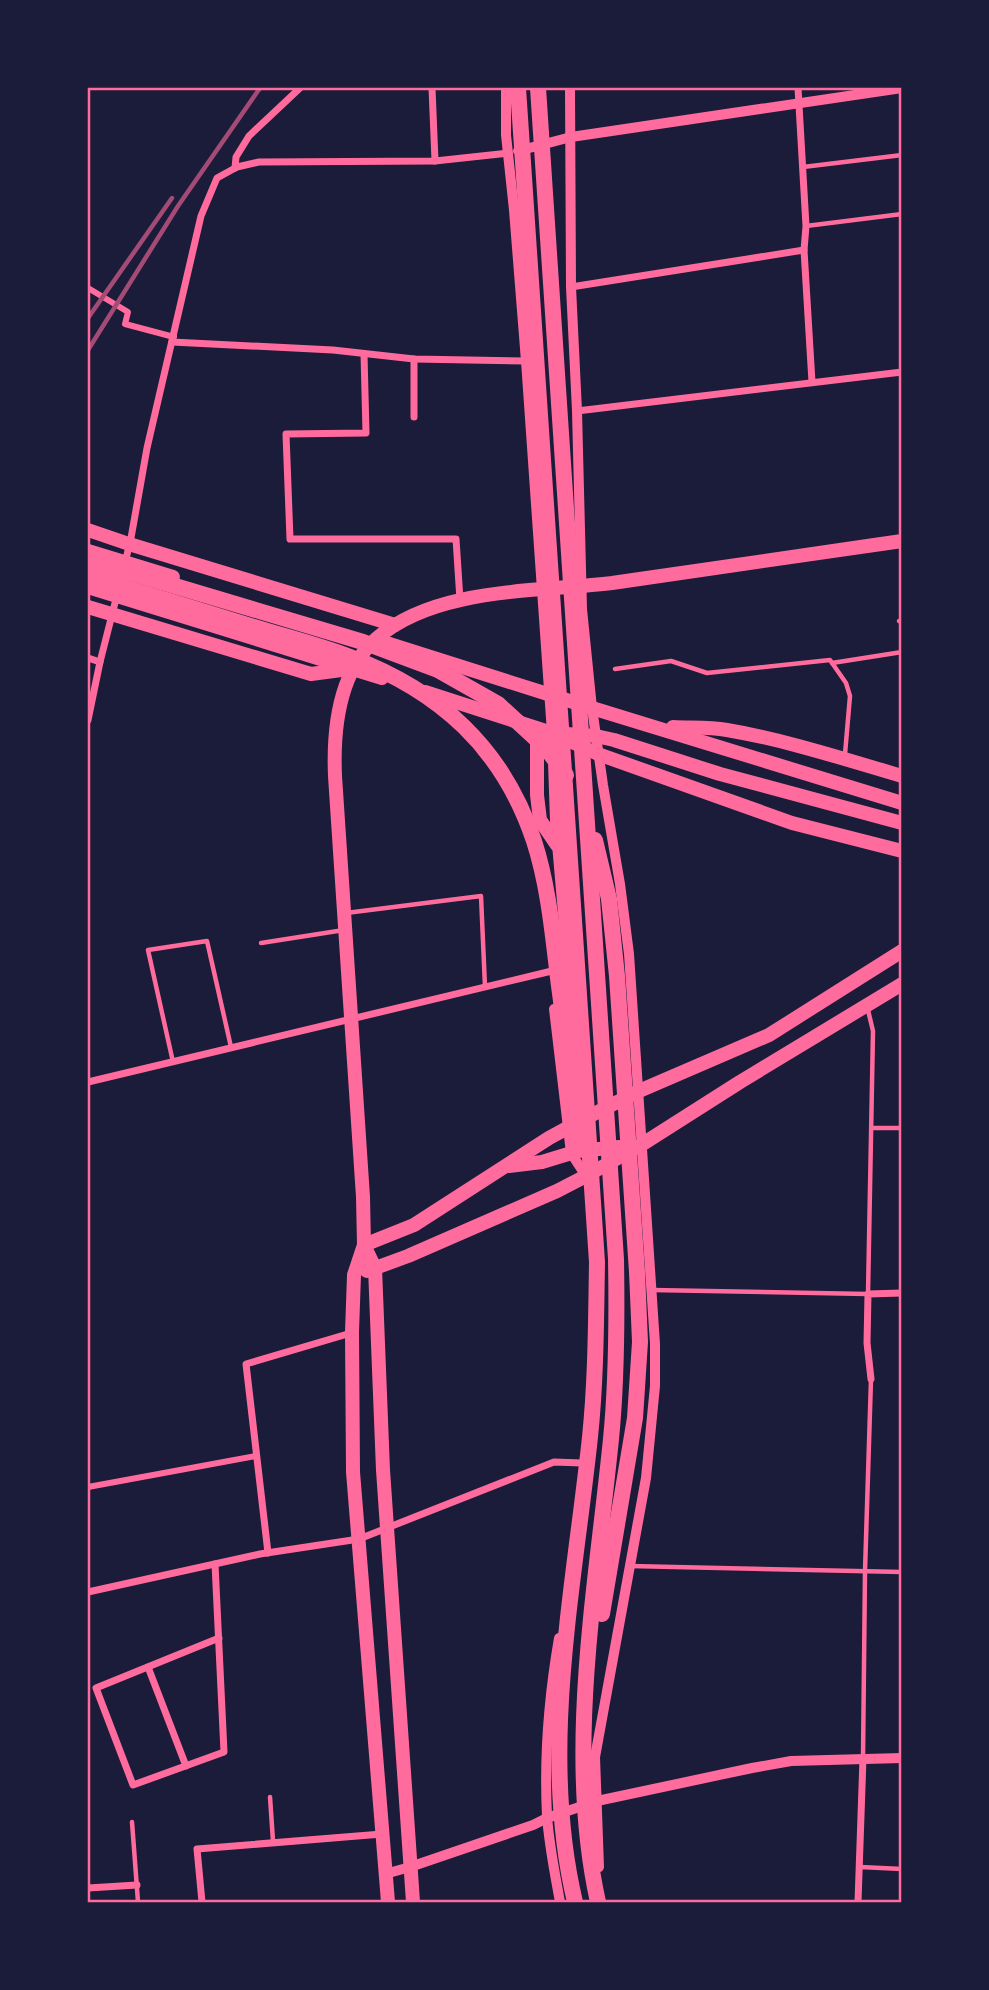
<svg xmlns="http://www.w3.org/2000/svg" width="989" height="1990" viewBox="0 0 989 1990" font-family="Commissioner,sans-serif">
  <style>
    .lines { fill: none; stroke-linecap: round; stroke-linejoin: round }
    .service { stroke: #ff6b9d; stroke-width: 4.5 }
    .pedestrian { stroke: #ff6b9d; stroke-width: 6 }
    .minor { stroke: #ff6b9d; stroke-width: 7 }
    .tertiary { stroke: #ff6b9d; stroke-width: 10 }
    .primary { stroke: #ff6b9d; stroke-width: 14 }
    .trunk { stroke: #ff6b9d; stroke-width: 14 }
    .motorway { stroke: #ff6b9d; stroke-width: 16 }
    .rail { stroke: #a44b75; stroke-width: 4.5 }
    .neatline { fill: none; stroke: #ff6b9d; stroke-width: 2.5 }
  </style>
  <rect width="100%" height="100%" fill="#1b1b3a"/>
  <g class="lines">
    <g class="service">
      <path d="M 803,167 L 902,155"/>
      <path d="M 806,226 L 902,214"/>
      <path d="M 899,621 L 902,622"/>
      <path d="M 832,663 L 902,652"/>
      <path d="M 615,669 L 671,661 L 707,673 L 830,660 L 846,683 L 850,696 L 845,754"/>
      <path d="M 346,913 L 481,896 L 485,987"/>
      <path d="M 261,943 L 344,930"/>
      <path d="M 173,1062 L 148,950 L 207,941 L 231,1047"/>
      <path d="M 872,1128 L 902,1128"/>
      <path d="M 652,1290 L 868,1294 L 873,1031 L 868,1010"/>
      <path d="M 630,1566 L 902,1572"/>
      <path d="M 863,1758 L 865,1571 L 871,1379"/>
      <path d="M 270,1797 L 273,1841"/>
      <path d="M 132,1822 L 138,1902"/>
      <path d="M 860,1867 L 902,1869"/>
    </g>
    <g class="pedestrian">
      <path d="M 88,288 L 128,312 L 125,324 L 174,337"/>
      <path d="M 88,1487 L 256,1456"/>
    </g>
    <g class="minor">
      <path d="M 432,88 L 435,161"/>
      <path d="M 798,88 L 806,226 L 804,250 L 812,382"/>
      <path d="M 235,168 L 236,157 L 249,136 L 300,88"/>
      <path d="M 571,287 L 804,250"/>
      <path d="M 172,342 L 333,350 L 414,359 L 526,361"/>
      <path d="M 364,354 L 366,433 L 286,434 L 290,539 L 456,539 L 460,600"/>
      <path d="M 414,359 L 414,417"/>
      <path d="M 577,411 L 902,372"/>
      <path d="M 125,563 L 131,538 L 147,448 L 201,216 L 217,178 L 237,167 L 259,162 L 435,161 L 509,153"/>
      <path d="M 88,658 L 100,662"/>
      <path d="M 88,720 L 100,662 L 117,595"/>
      <path d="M 88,1082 L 556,970"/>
      <path d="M 871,1379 L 867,1343 L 868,1294 L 902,1293"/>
      <path d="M 268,1553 L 246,1364 L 351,1333"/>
      <path d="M 215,1564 L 224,1752 L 133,1785 L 96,1688 L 219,1638"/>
      <path d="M 88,1592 L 260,1554 L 359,1539 L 554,1462 L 582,1463"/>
      <path d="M 148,1667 L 186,1766"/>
      <path d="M 88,1888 L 137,1885"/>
      <path d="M 202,1902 L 197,1849 L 382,1834"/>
      <path d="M 858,1902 L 863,1758"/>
    </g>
    <g class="tertiary">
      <path d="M 506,88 L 506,135 L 514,210 L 526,361 L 552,733 L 555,821 L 574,1040"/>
      <path d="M 570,88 L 571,287 L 577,411 L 582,609 L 592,708 L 603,785 L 620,884 L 629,954 L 655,1344 L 655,1386 L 646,1478 L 595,1757 L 599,1867"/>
      <path d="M 518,151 L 571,137 L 902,88"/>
      <path d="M 554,1009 L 571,1153 L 586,1176"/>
      <path d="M 559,1638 C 549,1696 544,1757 547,1816 C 549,1845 555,1874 560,1902"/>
      <path d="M 385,1874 L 410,1867 L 533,1825 L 547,1818 L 597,1801 L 752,1768 L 791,1761 L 902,1758"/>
    </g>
    <g class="primary">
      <path d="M 509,1166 L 542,1162 L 578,1151 L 619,1147"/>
      <path d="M 364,1245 L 375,1268 L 383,1470 L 413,1902"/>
      <path d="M 364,1245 L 414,1225 L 549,1138 L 582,1120 L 639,1091 L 769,1035 L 902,951"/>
      <path d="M 367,1271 L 408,1256 L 557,1191 L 586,1176 L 641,1145 L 740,1082 L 902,984"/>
      <path d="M 388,1902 L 353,1472 L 352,1332 L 354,1275 L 364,1245 L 363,1197 L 335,776 C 333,729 339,671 377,638 C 436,587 538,592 612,583 C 708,570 805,555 902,541"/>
    </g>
    <g class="trunk">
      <path d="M 88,530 L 129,544 L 395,625"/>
      <path d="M 88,551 L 173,577"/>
      <path d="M 88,587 L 382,678"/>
      <path d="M 88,607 L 311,674 L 349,669"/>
      <path d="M 383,642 L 592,708 L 902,803"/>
      <path d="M 425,692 L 552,733 L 596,736 L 614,740 L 720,774 L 902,823"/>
      <path d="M 673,727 C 691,728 709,727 727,730 C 786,740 844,759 902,776"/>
      <path d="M 537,733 L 537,795 L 540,820 L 557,845"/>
      <path d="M 574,743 L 598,754 L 792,823 L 902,851"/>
    </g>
    <g class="motorway">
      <path d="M 518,88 L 597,1262 C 596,1321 596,1379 590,1437 C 574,1589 539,1751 575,1902"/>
      <path d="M 538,88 L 616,1259 C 617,1319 617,1379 611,1439 C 596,1589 565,1754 598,1902"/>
      <path d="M 88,560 L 363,642 L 438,670 L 498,704 L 546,748 L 566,775"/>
      <path d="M 88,576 C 143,593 199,610 254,627 C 286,637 319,645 350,657 C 440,691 503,748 534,841 C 549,887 553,938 559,986 C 566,1040 574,1095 581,1149"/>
      <path d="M 595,840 L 609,899 L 617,976 L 637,1272 L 640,1342 L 635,1418 L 602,1614"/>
    </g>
    <g class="rail">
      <path d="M 88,318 L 172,198"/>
      <path d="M 88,350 L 178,206 L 260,88"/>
    </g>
  </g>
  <rect width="989" height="1990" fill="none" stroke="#1b1b3a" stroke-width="178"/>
  <rect x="89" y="89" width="811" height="1812" class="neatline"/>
</svg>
